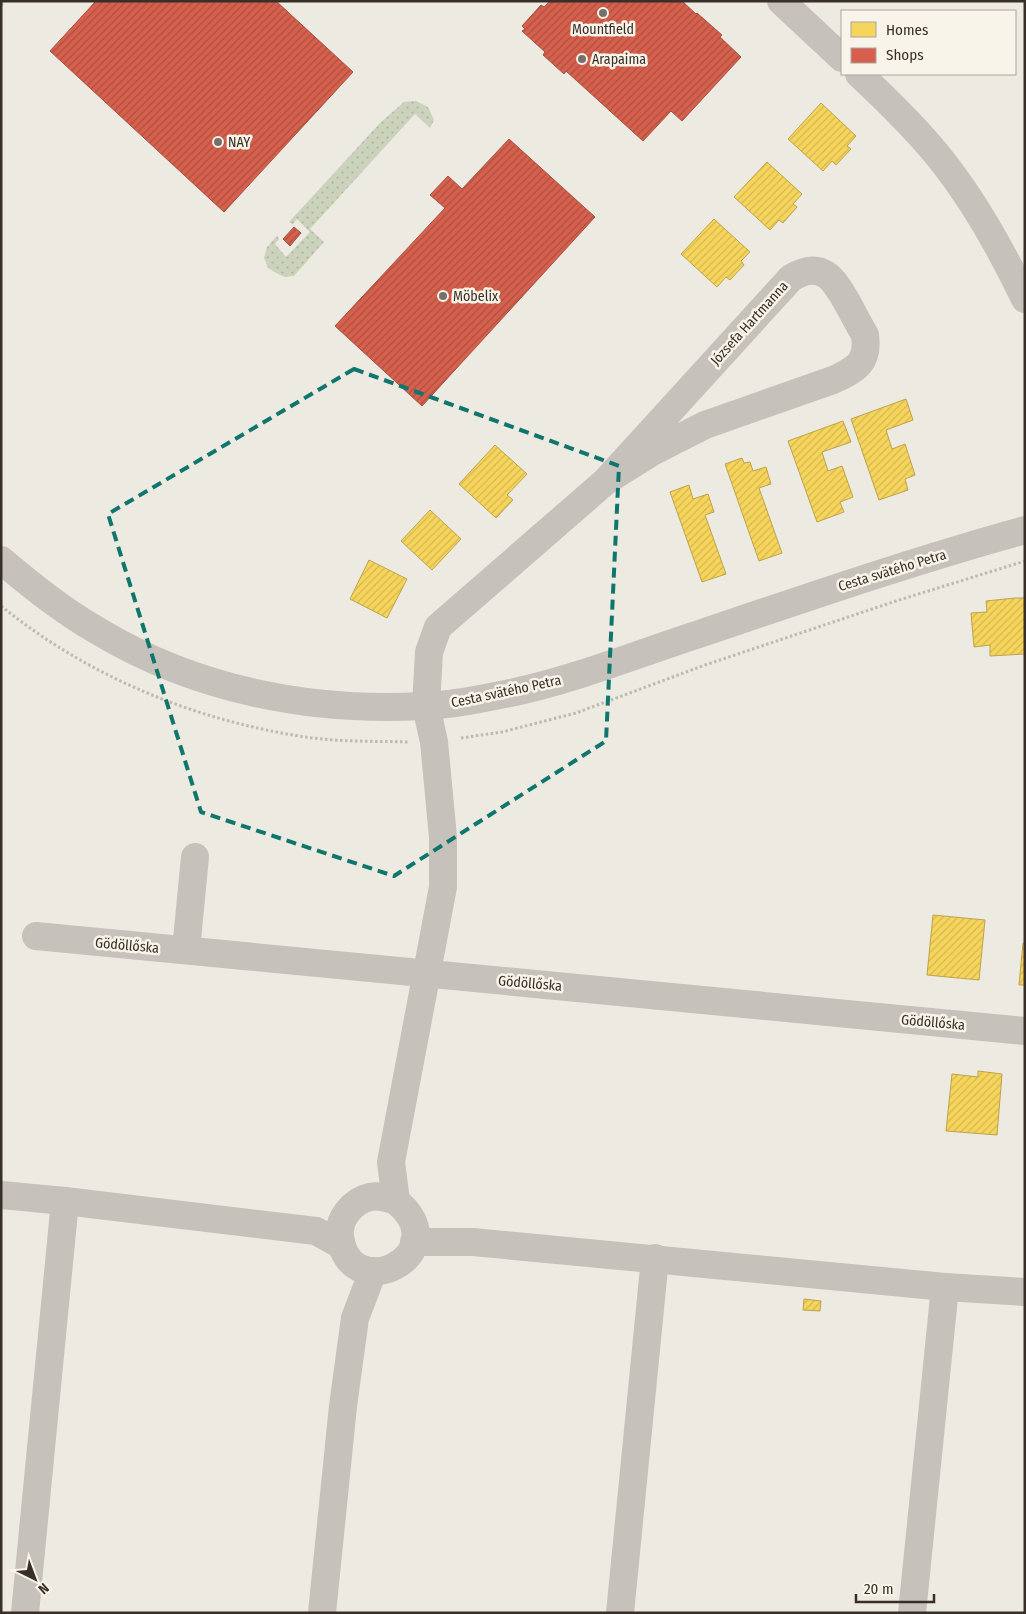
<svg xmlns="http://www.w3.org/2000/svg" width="1026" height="1614" viewBox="0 0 1026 1614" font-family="'Fira Sans Condensed',sans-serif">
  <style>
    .grass { fill: url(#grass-dots) }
    .homes { fill: url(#homes-hatch); stroke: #bda34c }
    .shops { fill: url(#shops-hatch); stroke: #a65142 }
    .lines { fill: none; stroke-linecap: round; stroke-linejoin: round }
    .path { stroke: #bebab3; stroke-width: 3; stroke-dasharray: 2.5 2.5; stroke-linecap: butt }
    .street { stroke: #c6c1ba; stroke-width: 28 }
    .marked { fill: none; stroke: #0f766e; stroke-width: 4; stroke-dasharray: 10 6; stroke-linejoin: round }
    .poi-dot { fill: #777069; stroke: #f9f4e9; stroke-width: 2 }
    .labels { text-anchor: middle; stroke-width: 5; stroke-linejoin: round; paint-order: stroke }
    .poi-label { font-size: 14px; fill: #372f28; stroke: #f9f4e9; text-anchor: start }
    .street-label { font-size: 14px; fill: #372f28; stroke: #f9f4e9 }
  </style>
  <defs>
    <pattern id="grass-dots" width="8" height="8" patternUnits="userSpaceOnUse" patternTransform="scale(1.25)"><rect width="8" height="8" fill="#cbd3bc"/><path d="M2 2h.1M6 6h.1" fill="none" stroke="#afb5a2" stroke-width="1.8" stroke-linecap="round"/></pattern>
    <pattern id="homes-hatch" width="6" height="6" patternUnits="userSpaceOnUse" patternTransform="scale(1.25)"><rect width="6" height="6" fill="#f6d55c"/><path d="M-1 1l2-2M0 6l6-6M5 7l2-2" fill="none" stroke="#d4b750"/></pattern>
    <pattern id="shops-hatch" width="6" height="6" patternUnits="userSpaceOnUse" patternTransform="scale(1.25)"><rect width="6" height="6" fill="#d6604d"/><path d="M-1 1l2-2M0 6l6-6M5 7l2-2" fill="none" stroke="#ae5040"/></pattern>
  </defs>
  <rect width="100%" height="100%" fill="#edeae2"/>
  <path class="grass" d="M 416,101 L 428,107 L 434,120 L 430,128 L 415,114 L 310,229 L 324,242 L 294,276 L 285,277 L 276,273 L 268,268 L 264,258 L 267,247 L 277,236 L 279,239 L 275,244 L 286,257 L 310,232 L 297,219 L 293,224 L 289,222 L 380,123 L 404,102 Z"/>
  <g class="homes">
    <path d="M 821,103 L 856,136 L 847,146 L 851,149 L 836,165 L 832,161 L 823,171 L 788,139 Z"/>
    <path d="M 767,162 L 802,194 L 793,204 L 797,207 L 783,223 L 779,220 L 770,230 L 734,197 Z"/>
    <path d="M 714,219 L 750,252 L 741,261 L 744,265 L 730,280 L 726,277 L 717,287 L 681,254 Z"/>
    <path d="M 906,399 L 913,420 L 886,430 L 892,449 L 905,444 L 915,475 L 905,479 L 908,490 L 879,500 L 851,419 Z"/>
    <path d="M 843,421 L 851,442 L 822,452 L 828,471 L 842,466 L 853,497 L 840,502 L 844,512 L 817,522 L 788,441 Z"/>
    <path d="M 495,445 L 527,474 L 507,495 L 513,500 L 496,518 L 459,484 Z"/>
    <path d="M 742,458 L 744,463 L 750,462 L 753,471 L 766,467 L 771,484 L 759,488 L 782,553 L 759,561 L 725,464 Z"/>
    <path d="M 689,485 L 693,499 L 708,494 L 714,512 L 705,515 L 726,574 L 702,582 L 670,492 Z"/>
    <path d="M 430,510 L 461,539 L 432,570 L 401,541 Z"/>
    <path d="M 369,560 L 407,579 L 387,618 L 350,599 Z"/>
    <path d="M 1015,598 L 1025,598 L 1025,654 L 990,656 L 990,645 L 974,647 L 971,613 L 987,612 L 986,601 Z"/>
    <path d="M 933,915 L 985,920 L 979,980 L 927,975 Z"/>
    <path d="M 1023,943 L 1025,943 L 1025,985 L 1019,985 Z"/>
    <path d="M 978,1071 L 1002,1074 L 997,1135 L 946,1131 L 952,1074 L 978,1077 Z"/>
    <path d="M 804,1299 L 821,1301 L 820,1311 L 803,1310 Z"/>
  </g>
  <g class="shops">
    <path d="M 96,1 L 276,1 L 353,72 L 224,212 L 50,51 Z"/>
    <path d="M 550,1 L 682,1 L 696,14 L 697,13 L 722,35 L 720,37 L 741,57 L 682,121 L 671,111 L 643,141 L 566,71 L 564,74 L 543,55 L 545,52 L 522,31 L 525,29 L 522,26 L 541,5 L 544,7 Z"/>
    <path d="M 509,139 L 595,217 L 422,406 L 335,326 L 445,208 L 430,195 L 448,176 L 462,189 Z"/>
    <path d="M 294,227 L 301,233 L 290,246 L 283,239 Z"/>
  </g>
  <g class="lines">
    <g class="path">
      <path d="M 1,5 L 5,1"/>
      <path d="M 1,606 C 89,677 194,720 305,737 C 339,742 374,741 408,742"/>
      <path d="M 461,738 L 502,732 L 576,713 L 705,665 L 896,601 L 1025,561"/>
    </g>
    <g class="street">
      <path d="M 781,1 L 842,58"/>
      <path d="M 859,74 C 888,101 918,130 943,162 C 976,204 1002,251 1025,299"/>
      <path d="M 1,560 C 32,586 63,611 98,631 C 196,690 310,712 423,706 C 454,705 485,698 515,692 C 579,678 640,653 702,633 C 809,597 916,560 1025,530"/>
      <path d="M 36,936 L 1025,1031"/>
      <path d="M 186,950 L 195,857"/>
      <path d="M 1,1195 L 65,1201 L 316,1231 L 341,1245"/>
      <path d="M 396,1201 C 387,1198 379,1195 370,1197 C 353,1201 338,1218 340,1236 C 349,1309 460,1254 396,1201 L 391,1162 L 443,887 L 443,837 L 434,742 L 426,706 L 429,652 L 438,627 L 606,481 L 654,451 L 705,425 L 833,380 C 856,370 869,362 865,335 C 859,325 854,315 848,304 C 834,279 822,259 791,278 L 606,481"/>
      <path d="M 414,1242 L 473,1242 L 945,1287 L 1025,1292"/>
      <path d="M 25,1613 L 65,1201"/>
      <path d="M 322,1613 L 343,1406 L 355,1318 L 373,1271"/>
      <path d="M 620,1613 L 655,1258"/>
      <path d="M 912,1613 L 945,1287"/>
    </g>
  </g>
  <path class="marked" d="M 354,369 L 619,466 L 606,741 L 394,876 L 201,812 L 108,514 Z"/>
  <g class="poi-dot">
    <circle cx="603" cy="13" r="5"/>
    <circle cx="582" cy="59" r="5"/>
    <circle cx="218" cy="142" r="5"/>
    <circle cx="443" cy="296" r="5"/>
  </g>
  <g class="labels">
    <g class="poi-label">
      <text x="603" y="34" text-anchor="middle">Mountfield</text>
      <text x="592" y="64">Arapaima</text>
      <text x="228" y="147">NAY</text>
      <text x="453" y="301">Möbelix</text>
    </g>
    <g class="street-label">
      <text transform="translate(749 323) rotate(-48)" y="5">Józsefa Hartmanna</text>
      <text transform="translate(892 570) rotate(-17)" y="5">Cesta svätého Petra</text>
      <text transform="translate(506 691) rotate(-12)" y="5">Cesta svätého Petra</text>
      <text transform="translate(127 945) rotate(5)" y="5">Gödöllőska</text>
      <text transform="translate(530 983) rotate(5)" y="5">Gödöllőska</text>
      <text transform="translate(933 1022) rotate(5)" y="5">Gödöllőska</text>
    </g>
  </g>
  <rect width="1026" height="1614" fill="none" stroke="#372f28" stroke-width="5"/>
  <rect x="841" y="10" width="175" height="65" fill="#f9f4e9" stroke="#aba59c"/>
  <rect x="851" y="22" width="25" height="15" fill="#f6d55c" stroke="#aba59c"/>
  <text x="886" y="35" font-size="15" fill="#372f28">Homes</text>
  <rect x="851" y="48" width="25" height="15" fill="#d6604d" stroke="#aba59c"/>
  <text x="886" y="60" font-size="15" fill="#372f28">Shops</text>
  <g transform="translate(35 1579) rotate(138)" stroke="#f9f4e9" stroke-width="4" paint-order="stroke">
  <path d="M0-4L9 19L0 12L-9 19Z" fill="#372f28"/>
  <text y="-8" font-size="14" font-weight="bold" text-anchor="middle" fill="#372f28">N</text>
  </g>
  <path d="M856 1594v8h78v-8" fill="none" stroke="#372f28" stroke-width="2.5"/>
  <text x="864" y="1594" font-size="15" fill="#372f28" stroke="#f9f4e9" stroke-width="4" paint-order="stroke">20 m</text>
</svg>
